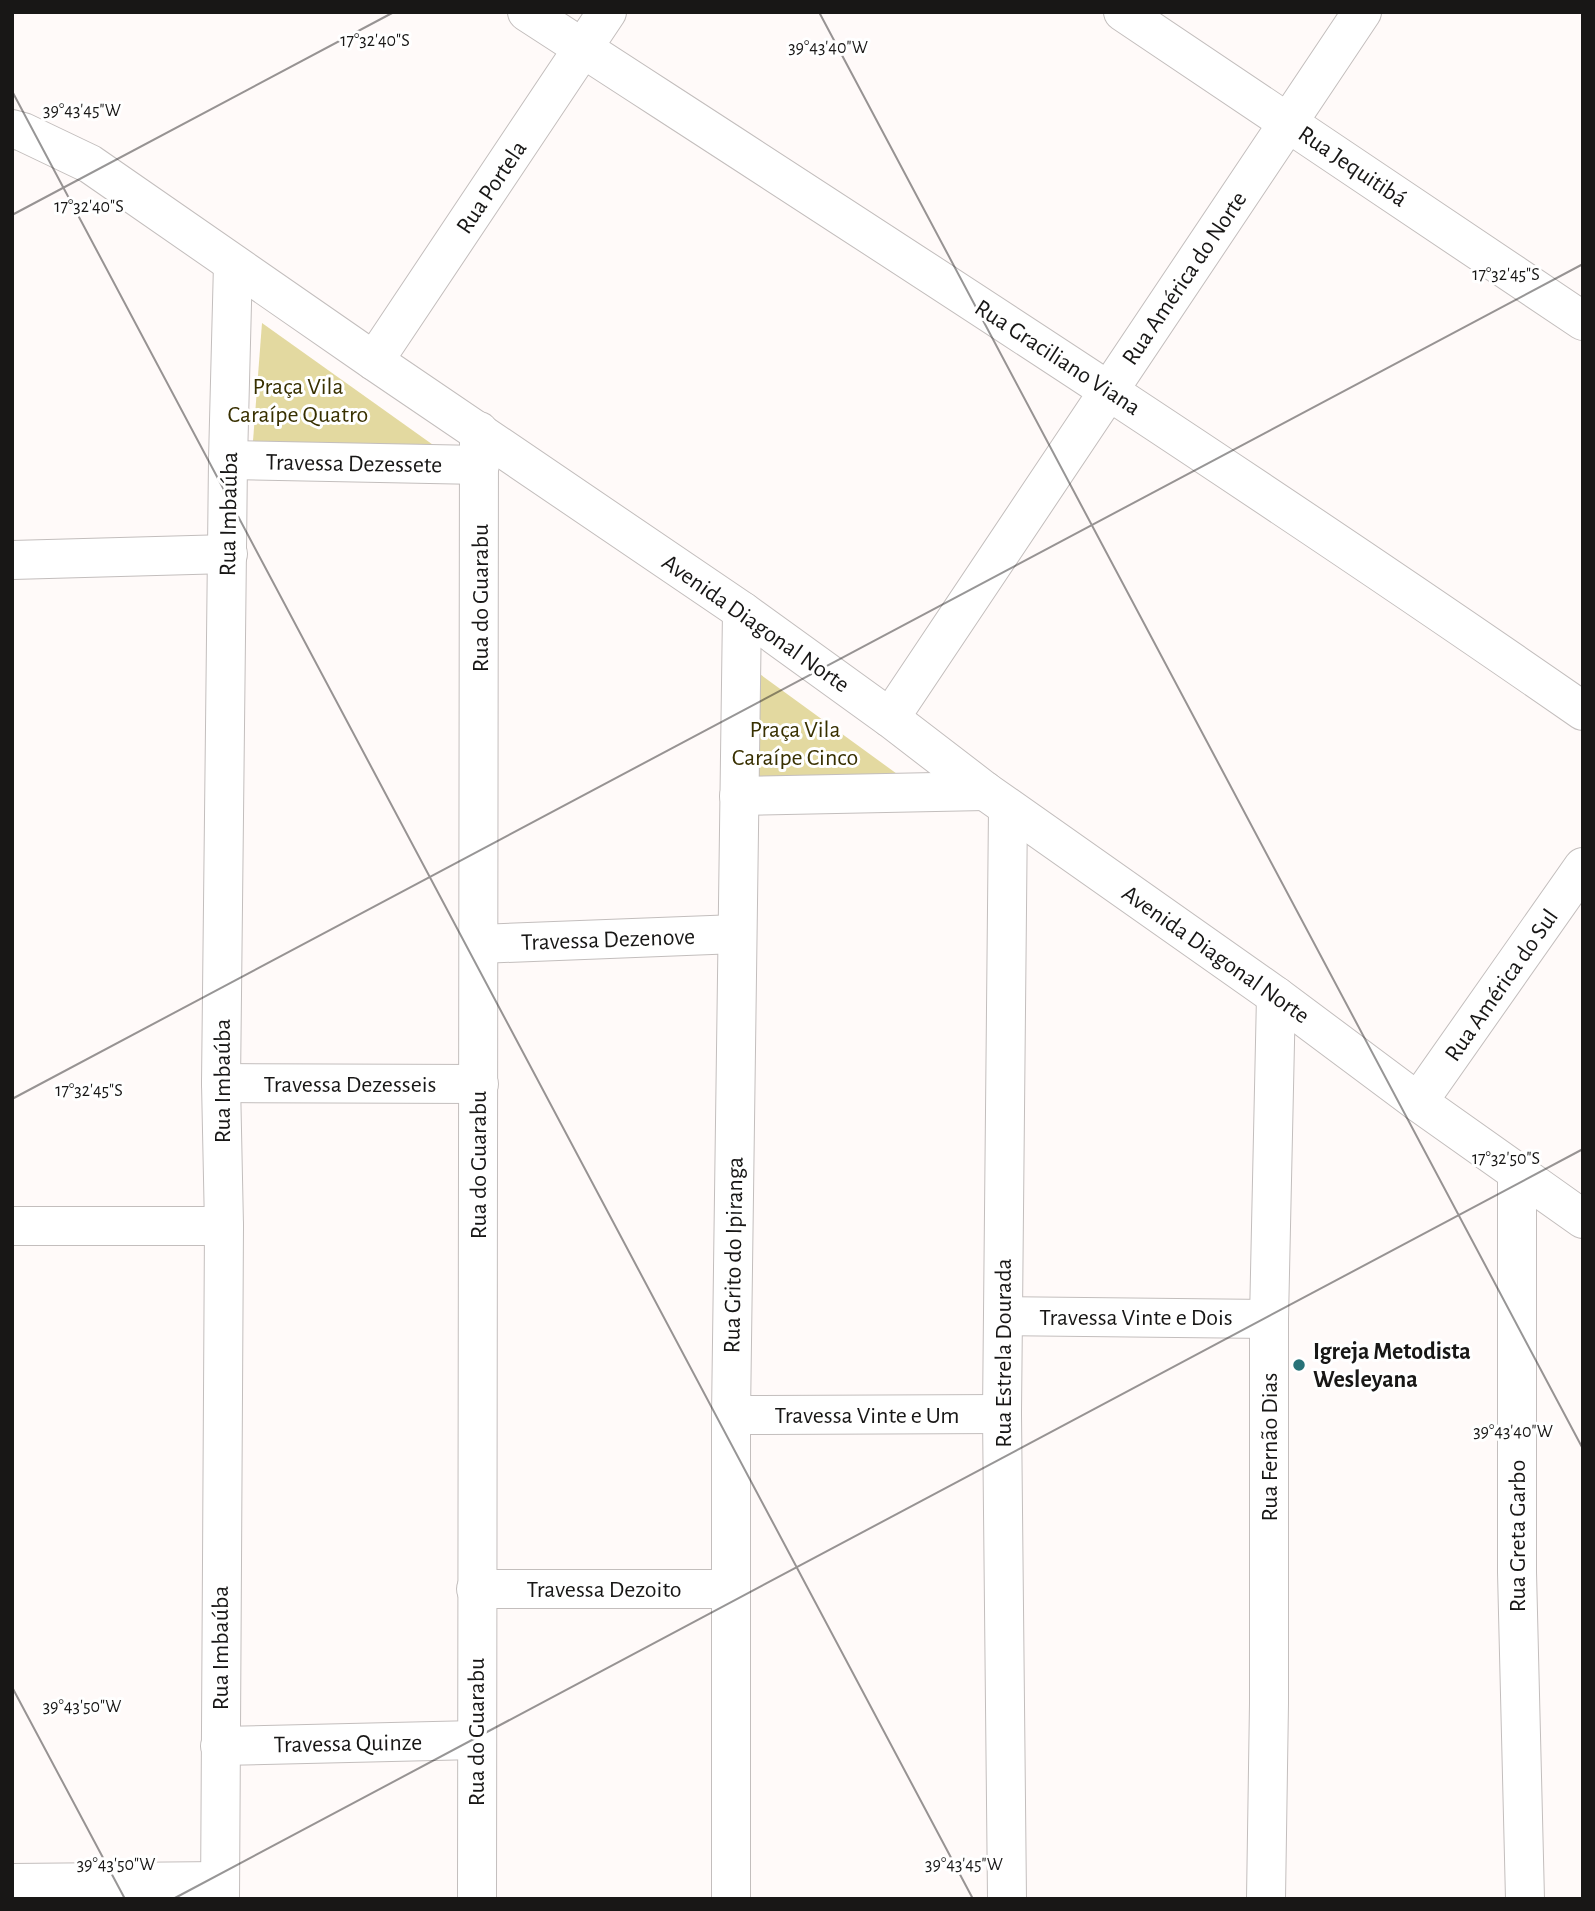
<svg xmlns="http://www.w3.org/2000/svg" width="1595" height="1911" viewBox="0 0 1595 1911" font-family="'Alegreya Sans',sans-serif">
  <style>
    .green { fill: #e3d9a0 }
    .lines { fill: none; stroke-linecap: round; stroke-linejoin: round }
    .minor-casing { stroke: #c3bebd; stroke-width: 40 }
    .tertiary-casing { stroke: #c3bebd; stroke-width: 40 }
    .minor { stroke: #fff; stroke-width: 38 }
    .tertiary { stroke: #fff; stroke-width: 38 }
    .ticks { fill: none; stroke: #181716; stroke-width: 2; stroke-opacity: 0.45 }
    .poi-dot { fill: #287278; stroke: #fff; stroke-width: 2.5 }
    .labels { text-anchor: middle; stroke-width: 6; stroke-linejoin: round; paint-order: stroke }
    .street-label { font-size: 24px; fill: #181716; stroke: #fff }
    .park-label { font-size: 24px; fill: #383000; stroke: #fff }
    .poi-label { font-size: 24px; font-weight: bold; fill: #181716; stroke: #fff; text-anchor: start }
    .ticks-label { font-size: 18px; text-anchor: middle; fill: #181716; stroke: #fff; stroke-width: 6; stroke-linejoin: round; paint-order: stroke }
  </style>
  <rect width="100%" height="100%" fill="#fffaf9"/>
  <g class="green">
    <path d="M 262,323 L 436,447 L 253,441 Z"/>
    <path d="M 757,672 L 904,779 L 758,779 Z"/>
  </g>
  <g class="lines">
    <defs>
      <g id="minor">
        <path d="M 527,12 C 881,242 1236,470 1583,711"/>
        <path d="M 1123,12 L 1583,321"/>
        <path d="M 374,361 L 607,12"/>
        <path d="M 228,460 L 480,465"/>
        <path d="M 12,560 L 228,554"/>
        <path d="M 890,718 L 1362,12"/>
        <path d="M 739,796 L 985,791"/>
        <path d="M 479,944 L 737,934"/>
        <path d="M 221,1083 L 479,1084"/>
        <path d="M 1418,1102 L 1583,867"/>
        <path d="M 1517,1173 L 1517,1572 L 1525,1899"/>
        <path d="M 12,1226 L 224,1226"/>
        <path d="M 1003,1316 L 1269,1319"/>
        <path d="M 731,1415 L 1002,1414"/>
        <path d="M 476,1589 L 731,1589"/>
        <path d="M 220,1746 L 476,1740"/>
        <path d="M 12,1883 L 220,1881"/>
        <path d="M 220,1899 L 224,1226 L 221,1083 L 228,460 L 233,264"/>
        <path d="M 477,1899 L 479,431"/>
        <path d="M 731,1899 L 731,1415 L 742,611"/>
        <path d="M 1007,1899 L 1002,1414 L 1008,808"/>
        <path d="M 1266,1899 L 1269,1703 L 1269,1319 L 1276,996"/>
      </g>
      <path id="tertiary" d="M 12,129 L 23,132 L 90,164 L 374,361 L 742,611 L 890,718 L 985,791 L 1276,996 L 1418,1102 L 1583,1219"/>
    </defs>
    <use href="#minor" class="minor-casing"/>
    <use href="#tertiary" class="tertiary-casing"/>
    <use href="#minor" class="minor"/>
    <use href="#tertiary" class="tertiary"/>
  </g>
  <path class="ticks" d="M 819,12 L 1583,1449M 12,91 L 973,1899M 12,215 L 394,12M 12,1099 L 1583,264M 12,1687 L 125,1899M 173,1899 L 1583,1149"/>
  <circle class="poi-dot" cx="1299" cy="1365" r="7"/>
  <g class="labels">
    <g class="street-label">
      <text transform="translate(1353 166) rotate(34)" y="8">Rua Jequitibá</text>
      <text transform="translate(491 187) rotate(-56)" y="8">Rua Portela</text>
      <text transform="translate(1184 278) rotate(-56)" y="8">Rua América do Norte</text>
      <text transform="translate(1058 357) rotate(33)" y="8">Rua Graciliano Viana</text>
      <text transform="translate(354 463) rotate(1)" y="8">Travessa Dezessete</text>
      <text transform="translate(228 514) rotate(-89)" y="8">Rua Imbaúba</text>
      <text transform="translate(480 598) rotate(-90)" y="8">Rua do Guarabu</text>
      <text transform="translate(756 623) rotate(35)" y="8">Avenida Diagonal Norte</text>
      <text transform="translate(608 939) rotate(-2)" y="8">Travessa Dezenove</text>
      <text transform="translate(1216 954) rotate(35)" y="8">Avenida Diagonal Norte</text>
      <text transform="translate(1501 985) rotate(-55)" y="8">Rua América do Sul</text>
      <text transform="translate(222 1081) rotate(-90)" y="8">Rua Imbaúba</text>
      <text x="350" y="1092">Travessa Dezesseis</text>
      <text transform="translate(478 1165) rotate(-90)" y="8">Rua do Guarabu</text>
      <text transform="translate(733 1255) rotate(-89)" y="8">Rua Grito do Ipiranga</text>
      <text x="1136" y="1325">Travessa Vinte e Dois</text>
      <text transform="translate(1003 1353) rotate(-90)" y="8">Rua Estrela Dourada</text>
      <text x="867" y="1423">Travessa Vinte e Um</text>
      <text transform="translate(1269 1447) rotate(-90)" y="8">Rua Fernão Dias</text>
      <text transform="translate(1517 1536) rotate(-90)" y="8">Rua Greta Garbo</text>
      <text x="604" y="1597">Travessa Dezoito</text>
      <text transform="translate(220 1648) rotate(-90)" y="8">Rua Imbaúba</text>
      <text transform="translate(476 1732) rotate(-90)" y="8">Rua do Guarabu</text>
      <text transform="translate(348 1743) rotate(-1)" y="8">Travessa Quinze</text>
    </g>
    <g class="park-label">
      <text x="298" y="394">Praça Vila<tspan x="298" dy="28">Caraípe Quatro</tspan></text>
      <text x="795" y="737">Praça Vila<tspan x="795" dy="28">Caraípe Cinco</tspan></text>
    </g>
    <g class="poi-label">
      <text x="1313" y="1359">Igreja Metodista<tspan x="1313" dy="28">Wesleyana</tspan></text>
    </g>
  </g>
  <g class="ticks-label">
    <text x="375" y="46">17°32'40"S</text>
    <text x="828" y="53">39°43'40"W</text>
    <text x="82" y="116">39°43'45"W</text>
    <text x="89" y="212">17°32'40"S</text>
    <text x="1506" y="280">17°32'45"S</text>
    <text x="89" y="1096">17°32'45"S</text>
    <text x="1506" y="1164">17°32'50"S</text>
    <text x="1513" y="1437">39°43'40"W</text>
    <text x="82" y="1712">39°43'50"W</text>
    <text x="116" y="1870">39°43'50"W</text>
    <text x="964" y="1870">39°43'45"W</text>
  </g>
  <rect width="1595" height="1911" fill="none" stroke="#181716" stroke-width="28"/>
</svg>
